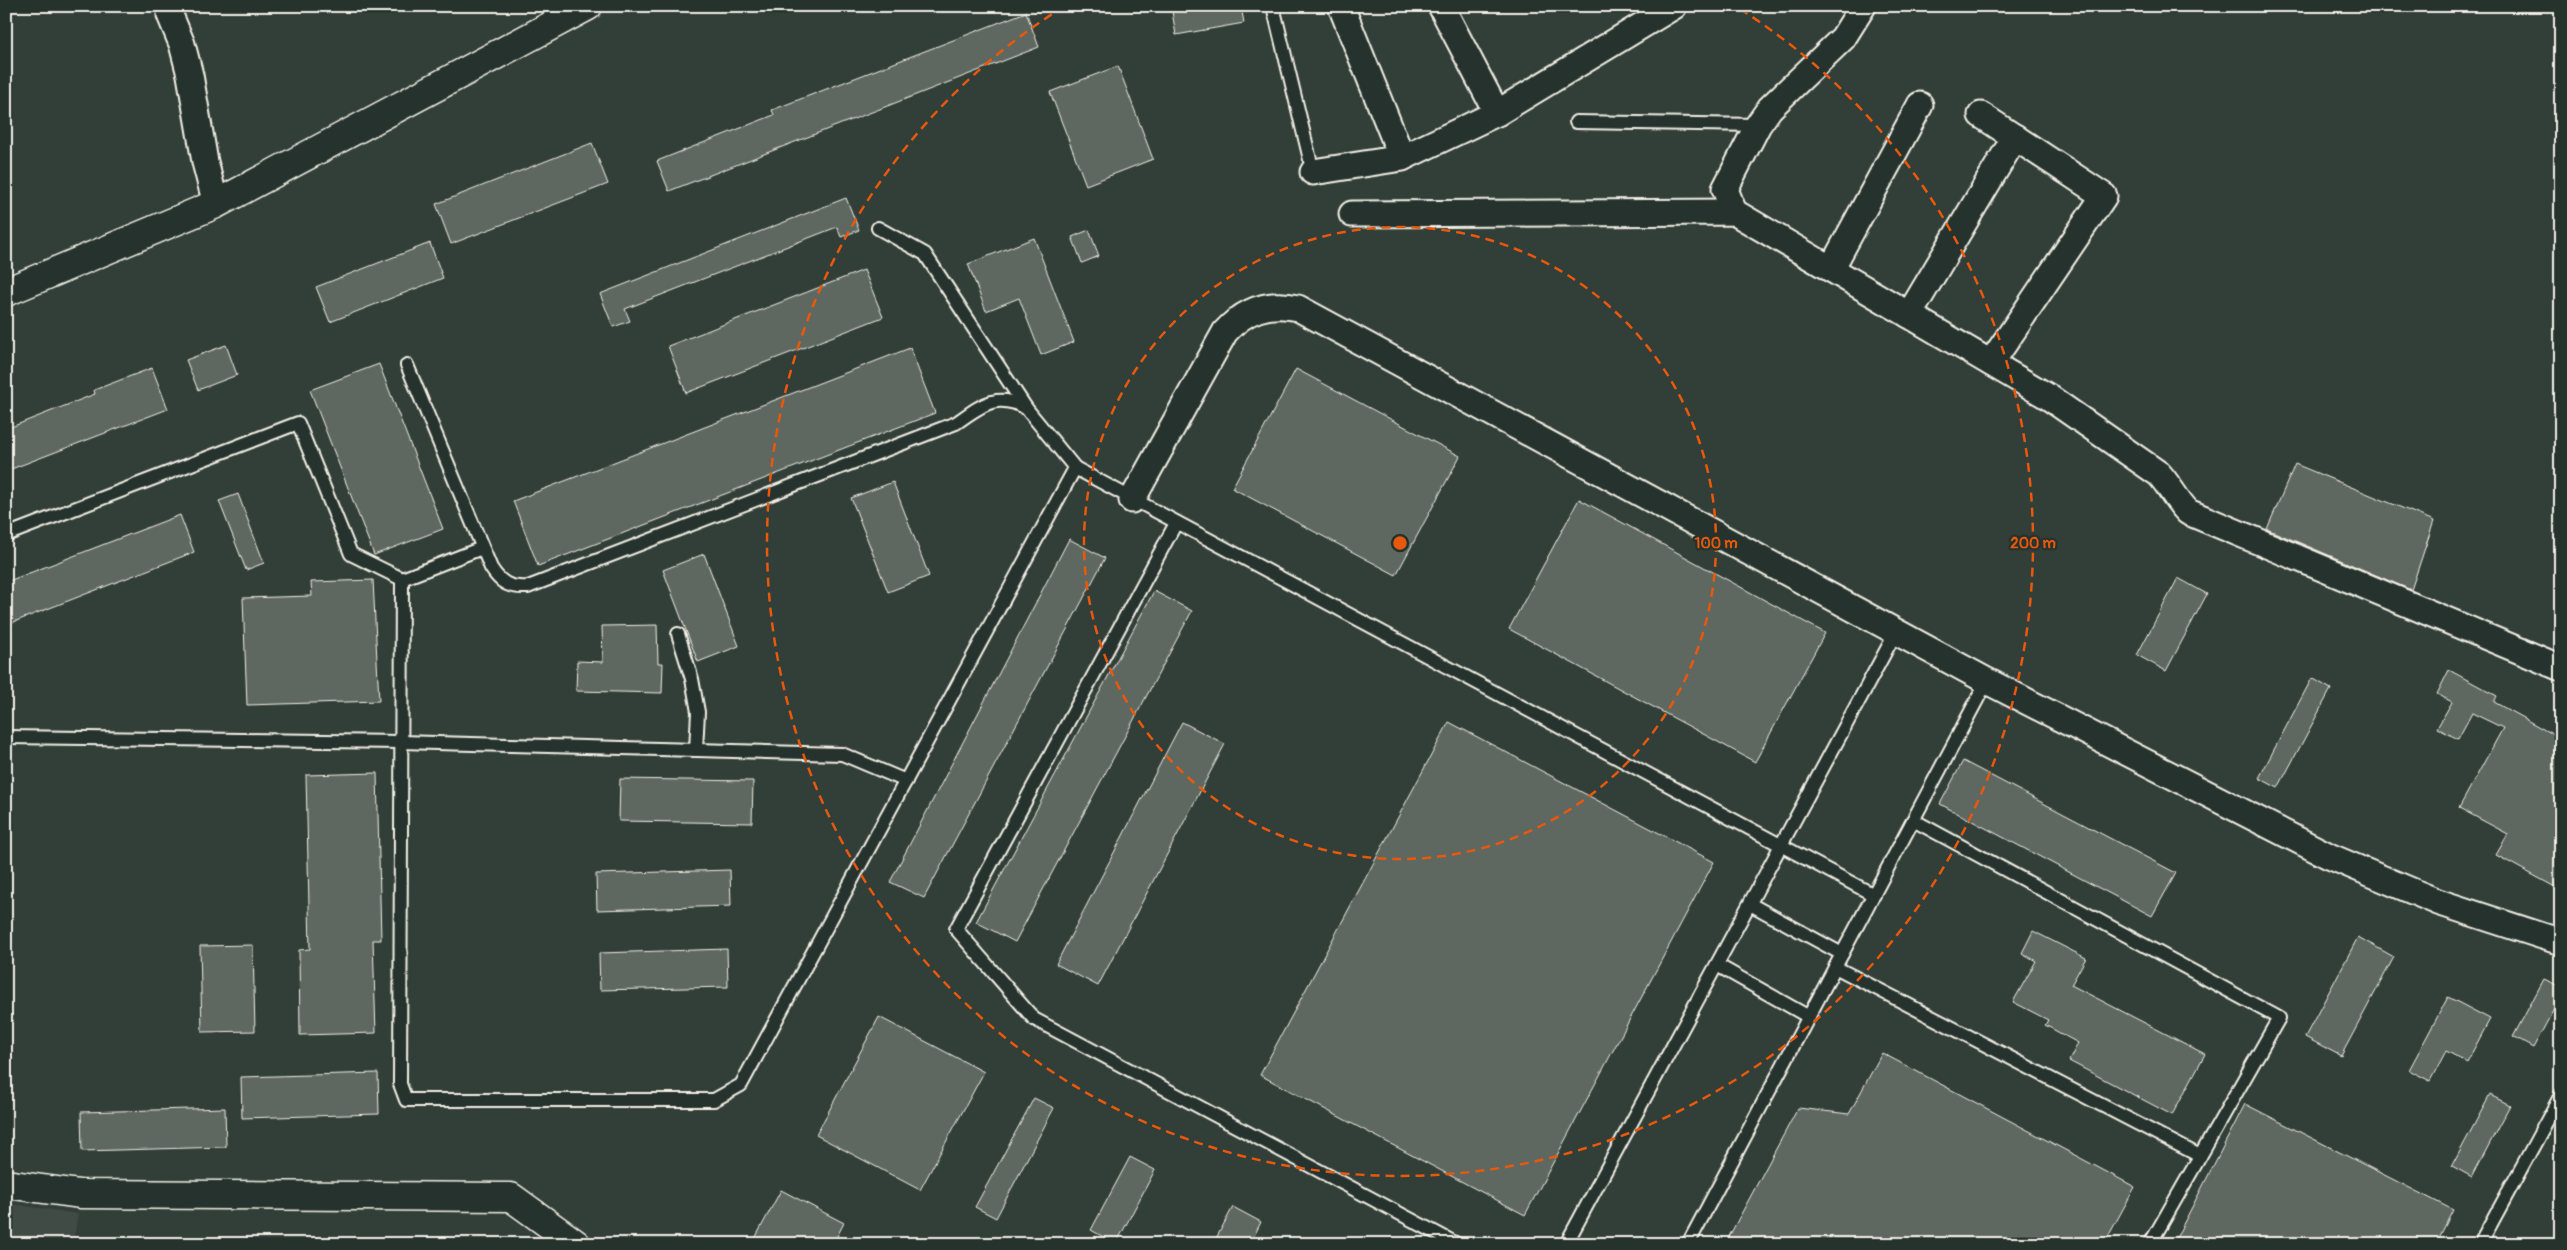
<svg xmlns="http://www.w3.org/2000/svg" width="2567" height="1250" viewBox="0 0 2567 1250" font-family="Pangolin,sans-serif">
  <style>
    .built { fill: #404b44 }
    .building { fill: #5f6861; stroke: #f4f1e8 }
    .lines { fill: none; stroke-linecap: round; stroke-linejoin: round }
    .lane-casing { stroke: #f4f1e8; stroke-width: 16 }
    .street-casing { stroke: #f4f1e8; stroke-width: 29 }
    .secondary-casing { stroke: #f4f1e8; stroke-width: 31 }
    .primary-casing { stroke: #f4f1e8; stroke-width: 31 }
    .lane { stroke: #26332d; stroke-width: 12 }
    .street { stroke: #26332d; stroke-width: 25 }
    .secondary { stroke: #26332d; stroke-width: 28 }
    .primary { stroke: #26332d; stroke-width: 28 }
    .ring { fill: none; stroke: #e8590c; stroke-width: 2.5; stroke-dasharray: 9 6 }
    .centre { fill: #e8590c; stroke: #26332d; stroke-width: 2.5 }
    .ring-label { font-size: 15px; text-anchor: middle; font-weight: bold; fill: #e8590c; stroke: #26332d; stroke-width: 4.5; stroke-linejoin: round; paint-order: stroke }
  </style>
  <rect width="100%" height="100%" fill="#323e38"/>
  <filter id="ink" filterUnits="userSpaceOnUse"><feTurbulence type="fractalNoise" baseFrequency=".02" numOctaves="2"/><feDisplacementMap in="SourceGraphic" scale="10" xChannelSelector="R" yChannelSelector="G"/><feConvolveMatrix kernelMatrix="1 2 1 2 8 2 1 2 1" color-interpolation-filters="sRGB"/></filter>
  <g filter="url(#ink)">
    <path class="built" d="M 6,1203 L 78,1214 L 73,1244 L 6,1244 Z"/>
    <g class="building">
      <path d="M 1171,6 L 1241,6 L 1244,23 L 1176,35 Z"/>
      <path d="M 1026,12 L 1039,47 L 669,191 L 657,161 L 774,115 L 772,110 Z"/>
      <path d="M 1118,66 L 1153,159 L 1086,185 L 1050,92 Z"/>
      <path d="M 592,143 L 608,184 L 451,244 L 436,204 Z"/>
      <path d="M 846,198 L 859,230 L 841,237 L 837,227 L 625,309 L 630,321 L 613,327 L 600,294 Z"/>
      <path d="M 1089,230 L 1099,256 L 1082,263 L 1072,237 Z"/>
      <path d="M 1034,238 L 1074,342 L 1041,355 L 1019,298 L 986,311 L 968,264 Z"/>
      <path d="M 430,243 L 443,278 L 330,322 L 316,287 Z"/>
      <path d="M 864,270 L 883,317 L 686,393 L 668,346 Z"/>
      <path d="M 226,345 L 237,375 L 198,390 L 186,360 Z"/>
      <path d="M 910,348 L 935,413 L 538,566 L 513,501 Z"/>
      <path d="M 379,364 L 443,529 L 374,555 L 310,390 Z"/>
      <path d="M 152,368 L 168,409 L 6,471 L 6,429 L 95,394 L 94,390 Z"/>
      <path d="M 1296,369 L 1460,456 L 1396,575 L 1232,488 Z"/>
      <path d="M 2295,464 L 2434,521 L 2411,590 L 2267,529 Z"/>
      <path d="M 893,482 L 929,576 L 888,592 L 851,498 Z"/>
      <path d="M 238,494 L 264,563 L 246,570 L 219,501 Z"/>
      <path d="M 1579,499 L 1825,633 L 1755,762 L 1509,629 Z"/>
      <path d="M 180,515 L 194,552 L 6,625 L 6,582 Z"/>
      <path d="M 1069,539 L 1105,558 L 924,898 L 890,882 Z"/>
      <path d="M 704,554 L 739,646 L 698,662 L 663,570 Z"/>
      <path d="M 2178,578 L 2207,594 L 2166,671 L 2137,655 Z"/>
      <path d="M 373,580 L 379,701 L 247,705 L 243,598 L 312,596 L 311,582 Z"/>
      <path d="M 1154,591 L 1192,611 L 1015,942 L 976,922 Z"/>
      <path d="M 657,625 L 658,663 L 663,663 L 662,693 L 576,691 L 577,661 L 603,662 L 602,626 Z"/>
      <path d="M 2449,670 L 2497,696 L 2494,702 L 2561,739 L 2561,876 L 2555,887 L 2496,855 L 2508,834 L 2459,808 L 2503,728 L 2472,713 L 2458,739 L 2437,728 L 2452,702 L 2437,694 Z"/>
      <path d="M 2312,678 L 2331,689 L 2278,788 L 2259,778 Z"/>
      <path d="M 1182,722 L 1225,744 L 1098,986 L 1056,964 Z"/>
      <path d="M 1449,722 L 1714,862 L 1525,1215 L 1260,1075 Z"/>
      <path d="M 1963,761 L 2176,873 L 2152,916 L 1940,804 Z"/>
      <path d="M 377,773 L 381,940 L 373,940 L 376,1033 L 300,1035 L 299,950 L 310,949 L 306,775 Z"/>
      <path d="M 620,779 L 753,781 L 752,823 L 619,821 Z"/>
      <path d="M 730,870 L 731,906 L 597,910 L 596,874 Z"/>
      <path d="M 2033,931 L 2086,958 L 2071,985 L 2205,1054 L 2172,1115 L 2069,1061 L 2078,1043 L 2045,1025 L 2048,1020 L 2013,1002 L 2036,961 L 2022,953 Z"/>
      <path d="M 2358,937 L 2394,957 L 2341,1056 L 2305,1037 Z"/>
      <path d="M 253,945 L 255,1031 L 202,1032 L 200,946 Z"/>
      <path d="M 727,949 L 728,987 L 600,990 L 599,953 Z"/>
      <path d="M 2544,979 L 2561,987 L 2561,996 L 2533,1048 L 2513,1037 Z"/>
      <path d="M 2448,997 L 2490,1019 L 2467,1062 L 2446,1051 L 2430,1081 L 2409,1070 Z"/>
      <path d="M 879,1017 L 984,1072 L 920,1190 L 816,1135 Z"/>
      <path d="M 1882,1053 L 2135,1187 L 2104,1244 L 1725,1244 L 1798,1108 L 1849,1114 Z"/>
      <path d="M 378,1073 L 379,1114 L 242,1118 L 241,1077 Z"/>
      <path d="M 2490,1095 L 2510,1105 L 2472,1177 L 2452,1166 Z"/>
      <path d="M 1034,1098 L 1054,1108 L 996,1218 L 975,1207 Z"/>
      <path d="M 2245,1104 L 2453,1210 L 2436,1244 L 2173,1244 Z"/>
      <path d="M 225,1108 L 226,1147 L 82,1151 L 81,1112 Z"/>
      <path d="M 1130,1157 L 1155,1170 L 1116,1244 L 1091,1230 Z"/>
      <path d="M 781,1190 L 844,1223 L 833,1244 L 752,1244 Z"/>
      <path d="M 1233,1207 L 1261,1222 L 1250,1244 L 1213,1244 Z"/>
    </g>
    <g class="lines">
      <defs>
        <g id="lane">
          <path d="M 1273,6 L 1313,172"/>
          <path d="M 1576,122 L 1758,125"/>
          <path d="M 878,228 L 925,254 L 1026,408 L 1075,468"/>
          <path d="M 407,365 L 491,568 C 501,584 510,588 528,587 L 956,423 C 982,405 996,392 1026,408"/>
          <path d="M 1176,523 L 956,929 L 1034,1019 L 1457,1244"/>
          <path d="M 6,535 L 298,423 L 351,554 L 402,579"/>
          <path d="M 482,548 L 402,579 L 400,1084 L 406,1100 L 714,1100 L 741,1085 L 1075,468 L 1874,895"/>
          <path d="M 678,634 L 692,679 L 698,712 L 696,750"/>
          <path d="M 6,737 L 401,742 L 842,754 L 906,781"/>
          <path d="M 1913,820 L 2279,1018 L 2150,1244"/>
          <path d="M 1750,904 L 1842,954"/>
          <path d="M 1717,965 L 1809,1017"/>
          <path d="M 1835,967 L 2200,1156"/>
          <path d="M 1566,1244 L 1896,632"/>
          <path d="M 1688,1244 L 1987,681"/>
          <path d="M 2480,1244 L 2561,1095"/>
        </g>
        <g id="street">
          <path d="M 170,6 L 170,15 L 182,44 L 190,75 L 205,162 L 216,204"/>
          <path d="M 1341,6 L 1402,158"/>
          <path d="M 1441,6 L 1497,113"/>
          <path d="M 1981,115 L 2104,196 L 1991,363"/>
          <path d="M 1313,172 L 1402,158 L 1497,113 L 1674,6"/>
          <path d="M 1734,212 L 1725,189 L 1758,125 L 1770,108 L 1843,38 L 1863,6"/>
          <path d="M 1352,214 L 1734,212 L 2047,396 L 2159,474 C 2170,486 2176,500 2188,512 L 2561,668"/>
          <path d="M 1831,269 L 1920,105"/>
          <path d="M 1909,315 L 2015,137"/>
          <path d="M 1132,500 L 1225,332 C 1245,310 1268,301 1298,308 L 1987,681 L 2329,856 L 2438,902 L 2561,942"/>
        </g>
        <path id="secondary" d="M 6,292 L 216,204 L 588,6"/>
        <path id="primary" d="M 6,1184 L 80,1194 L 511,1197 L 576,1244"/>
      </defs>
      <use href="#lane" class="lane-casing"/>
      <use href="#street" class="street-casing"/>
      <use href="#secondary" class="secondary-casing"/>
      <use href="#primary" class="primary-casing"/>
      <use href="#lane" class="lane"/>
      <use href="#street" class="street"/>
      <use href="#secondary" class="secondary"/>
      <use href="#primary" class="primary"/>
    </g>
  </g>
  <g class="ring">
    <circle cx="1400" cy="543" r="316"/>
    <path d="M1740 9A633 633 0 1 1 1060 9"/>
  </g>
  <circle cx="1400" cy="543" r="8" class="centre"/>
  <g class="ring-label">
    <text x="1716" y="548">100 m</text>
    <text x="2033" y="548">200 m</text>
  </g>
  <rect width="2567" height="1250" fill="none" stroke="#26332d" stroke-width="25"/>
  <rect x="12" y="12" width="2542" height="1225" fill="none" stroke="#f4f1e8" stroke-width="2" filter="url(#ink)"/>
</svg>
